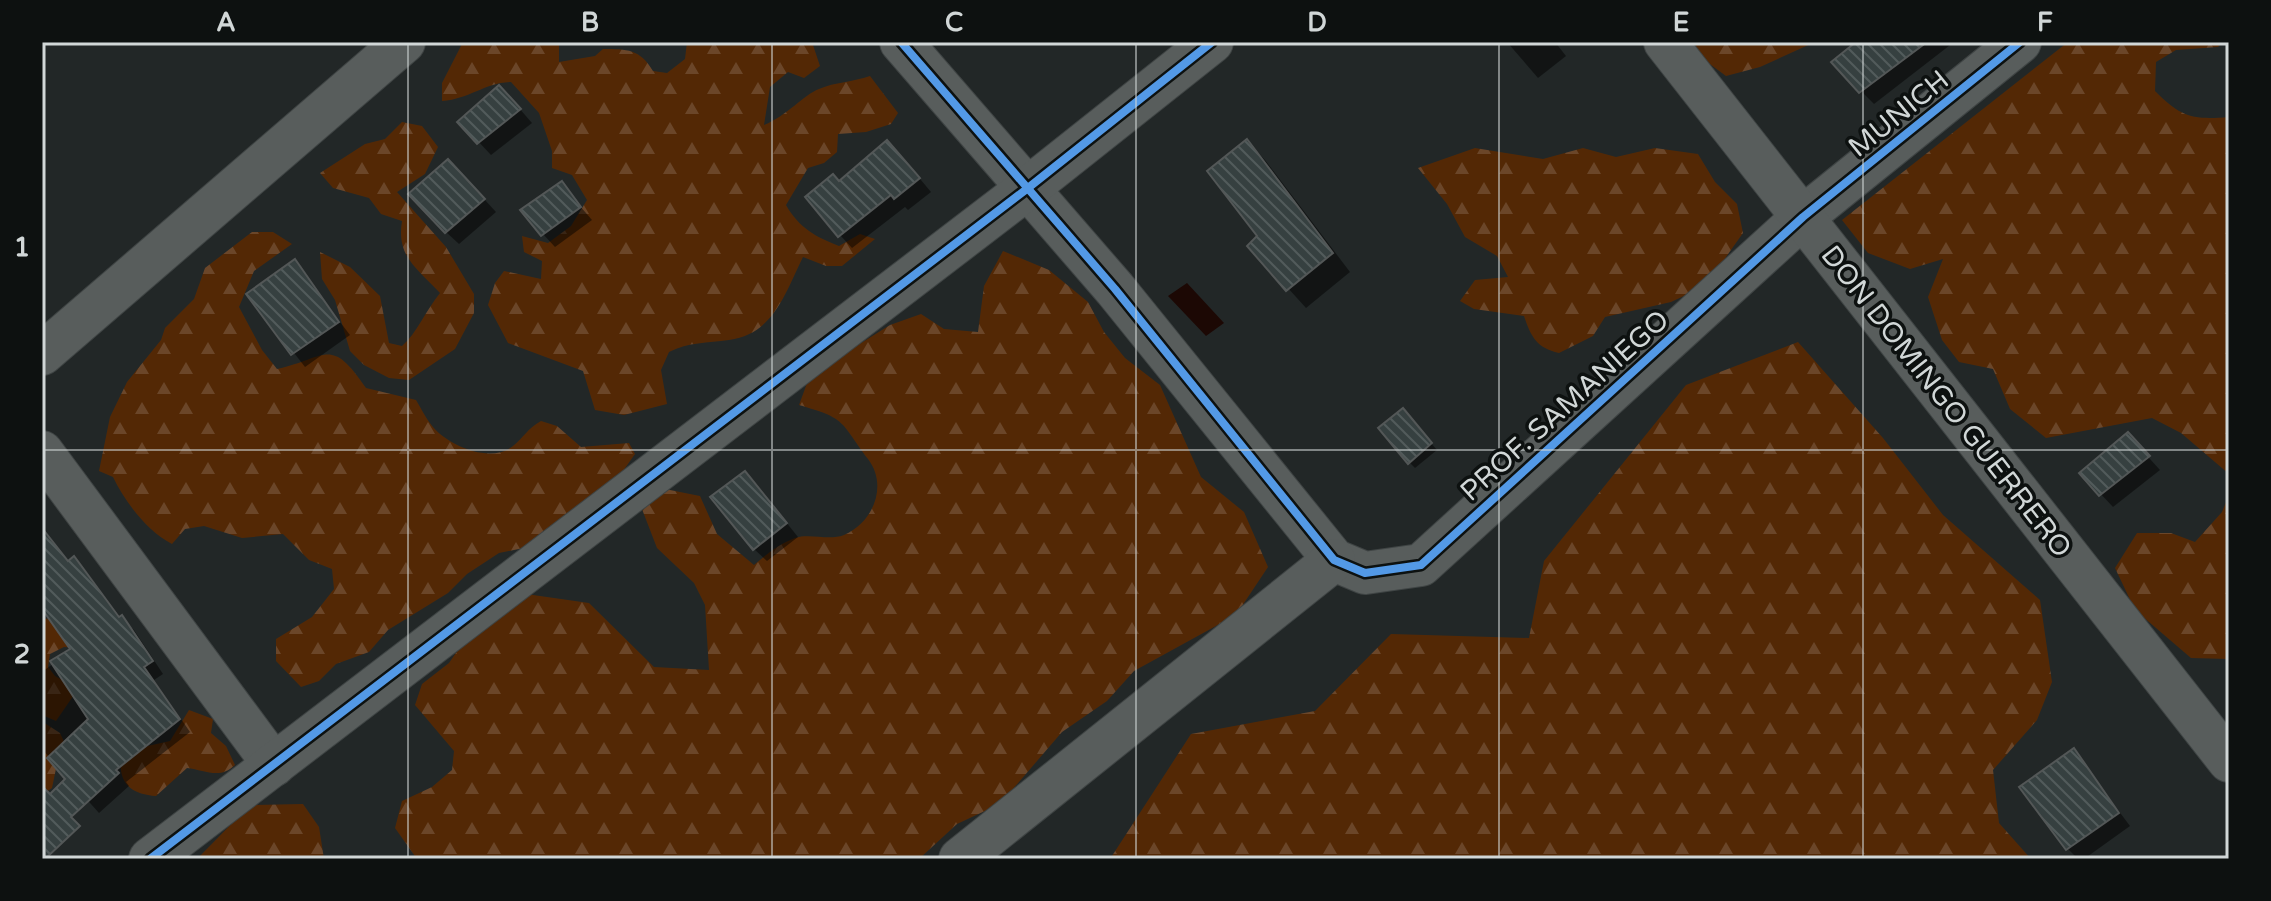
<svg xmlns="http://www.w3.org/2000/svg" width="2271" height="901" viewBox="0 0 2271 901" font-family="'Varela Round',sans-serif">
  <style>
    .forest { fill: url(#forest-firs) }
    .water { fill: #1c0804 }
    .shadow { fill: #0007 }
    .building { fill: url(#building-back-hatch); stroke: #535757; stroke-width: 2 }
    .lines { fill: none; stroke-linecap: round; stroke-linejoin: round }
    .minor-casing { stroke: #3f4444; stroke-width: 44 }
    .minor { stroke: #585d5c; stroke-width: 42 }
    .cycleway-casing { stroke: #0d1110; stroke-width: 13 }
    .cycleway { stroke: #5399e6; stroke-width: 8 }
    .grid { fill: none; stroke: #d1d7d7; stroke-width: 2; stroke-opacity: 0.55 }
    .labels { text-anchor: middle; stroke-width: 7; stroke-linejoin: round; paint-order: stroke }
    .street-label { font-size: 28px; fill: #d1d7d7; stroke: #0d1110 }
    .neatline { fill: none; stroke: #d1d7d7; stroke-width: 3 }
    .grid-label { font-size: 26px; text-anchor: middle; font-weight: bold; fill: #d1d7d7 }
  </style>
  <defs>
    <pattern id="forest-firs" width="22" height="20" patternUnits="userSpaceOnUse" patternTransform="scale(2)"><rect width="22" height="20" fill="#532805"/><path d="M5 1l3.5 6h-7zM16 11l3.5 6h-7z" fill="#6b4629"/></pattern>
    <pattern id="building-back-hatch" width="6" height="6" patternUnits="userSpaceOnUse" patternTransform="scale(2)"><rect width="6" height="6" fill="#364040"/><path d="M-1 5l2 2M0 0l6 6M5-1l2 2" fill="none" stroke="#525b5b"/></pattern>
  </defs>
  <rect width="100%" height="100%" fill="#222727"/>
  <g class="forest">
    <path d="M 463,42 L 559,42 L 559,62 L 595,56 L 603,49 C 627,49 640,49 653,71 L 667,73 L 685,59 L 687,42 L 812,42 L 820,66 L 804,78 L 788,72 L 770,87 L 764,125 C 787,116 803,95 819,89 C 835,82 853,82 870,76 L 898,113 L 891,124 L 866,132 L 838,134 L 837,152 L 824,163 L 808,168 L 786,205 C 799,228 816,237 839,246 L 860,234 L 875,239 L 842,266 L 826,266 L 803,257 C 785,293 774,334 729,340 C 707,343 689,342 669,352 L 661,370 L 667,404 L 624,415 L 595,410 L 583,371 L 508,343 L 488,305 L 495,283 L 504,271 L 541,279 L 542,261 L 524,252 L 522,236 L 548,243 L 571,226 L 587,200 L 572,175 L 552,168 L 552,151 L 539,113 L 511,82 C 484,83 470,99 442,101 L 442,83 Z"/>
    <path d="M 1694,42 L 1815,42 L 1760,67 L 1726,76 L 1699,56 Z"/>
    <path d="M 2068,42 L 2223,42 L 2218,47 L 2176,50 L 2156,62 L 2155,91 C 2181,117 2192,120 2229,117 L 2229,474 L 2181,433 L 2152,418 L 2046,438 L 2010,409 L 1993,369 L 1959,362 L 1942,340 L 1928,297 L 1943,259 L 1910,269 L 1868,253 L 1842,220 Z"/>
    <path d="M 402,122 L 422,126 L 438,147 L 425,174 L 397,192 L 446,247 L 474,294 L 474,313 L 455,349 L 409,380 L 389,378 L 364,365 L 350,351 L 335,300 L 322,279 L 320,252 L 350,267 L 380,296 L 389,343 L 402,346 C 417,333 426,310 440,293 C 418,269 396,257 402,221 L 381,214 L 369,198 L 333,188 L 320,173 L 365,144 L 385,139 Z"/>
    <path d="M 1475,148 L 1543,159 L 1583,148 L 1616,157 L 1655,148 L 1698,154 L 1715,182 L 1737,204 L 1743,233 L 1726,257 L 1716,281 L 1671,302 L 1605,317 L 1593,336 L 1559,353 C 1537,348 1531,337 1524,316 L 1474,309 L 1460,301 L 1475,280 L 1508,277 L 1497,256 L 1465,237 L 1447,204 L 1418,168 Z"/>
    <path d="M 252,232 L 273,232 L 292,244 L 254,271 L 239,307 L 262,350 L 277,369 C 327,358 330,335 366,388 L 416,400 C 421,408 426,419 433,427 C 449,446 491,464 513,446 C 524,437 527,429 541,421 L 557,426 L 581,447 L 629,443 L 635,454 L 618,478 L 533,546 L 499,553 L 467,574 L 448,593 L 388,630 L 369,652 L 336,664 L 319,681 L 301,687 L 276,661 L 276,639 L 312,617 L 334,589 L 332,569 L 309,560 L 283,534 L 242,538 L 204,526 L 185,529 L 172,544 C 147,531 125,502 113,477 L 99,471 L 110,417 L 127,382 L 161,340 L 165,328 L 194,299 L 205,268 Z"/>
    <path d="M 1003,251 L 1049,270 L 1088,302 L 1104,332 L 1125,358 L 1160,385 L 1201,477 L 1244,512 L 1268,567 L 1236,615 L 1134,671 L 1107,701 L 1062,732 L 1000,804 L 957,824 L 919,859 L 417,859 L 395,828 L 402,801 L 432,787 L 452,770 L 454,751 L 415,705 L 422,684 L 449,663 L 471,631 L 526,594 L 589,603 L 654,667 L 709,670 L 705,605 L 694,583 L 657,548 L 640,504 L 665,489 L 700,496 L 717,534 L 754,565 C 767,554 779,544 795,538 C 810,533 829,541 844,535 C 874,522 888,485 868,459 C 839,420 847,419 799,405 L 810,375 L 890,325 L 921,314 L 944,329 L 978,332 L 984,286 Z"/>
    <path d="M 1798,342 L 1883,438 L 1943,515 L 2040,600 L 2052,682 L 2037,720 L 1993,770 L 1999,823 L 2031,859 L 1110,859 L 1191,734 L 1315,711 L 1391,634 L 1529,638 L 1544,561 L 1686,385 Z"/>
    <path d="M 2229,495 L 2229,659 L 2191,658 L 2135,610 L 2115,568 L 2137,533 L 2171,533 L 2195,542 L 2222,512 Z"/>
    <path d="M 54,618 L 80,648 L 64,647 L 50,654 L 48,667 L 55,676 L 78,689 L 56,721 L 42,715 L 42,619 Z"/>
    <path d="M 189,710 L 213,719 L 211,733 L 226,746 L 235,765 C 220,780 205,770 187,768 L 156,796 C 132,794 118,784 121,758 L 143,747 L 170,741 Z"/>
    <path d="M 43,722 L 60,733 L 66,746 L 58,759 L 52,788 L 42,795 Z"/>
    <path d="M 303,804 L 319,827 L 324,859 L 197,859 L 250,805 Z"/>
  </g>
  <path class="water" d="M 1187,283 L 1224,323 L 1206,336 L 1168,296 Z"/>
  <g class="shadow">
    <path d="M 1507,42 L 1555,42 L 1566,56 L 1538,78 Z"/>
    <path d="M 1859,42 L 1954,42 L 1874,104 L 1861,91 Z"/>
    <path d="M 512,100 L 532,123 L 491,155 L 460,122 Z"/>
    <path d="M 1247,141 L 1265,160 L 1350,272 L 1306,308 L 1250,246 L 1260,236 Z"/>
    <path d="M 900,155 L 931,192 L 908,210 L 905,207 L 852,248 L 840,235 L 839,183 Z"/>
    <path d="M 461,174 L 496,212 L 459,244 L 446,232 Z"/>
    <path d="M 561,184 L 592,220 L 555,247 L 543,234 Z"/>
    <path d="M 294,262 L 350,335 L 305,367 L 249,295 Z"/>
    <path d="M 1408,417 L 1437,450 L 1415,468 L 1410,463 Z"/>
    <path d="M 2140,448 L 2160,470 L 2113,507 L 2081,473 Z"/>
    <path d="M 757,486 L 798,537 L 767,561 L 754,549 Z"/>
    <path d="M 42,528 L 69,562 L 74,559 L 85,570 L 121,618 L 134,630 L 163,674 L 154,680 L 190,732 L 126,782 L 129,786 L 99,813 L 42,749 L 42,672 L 73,649 L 42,605 Z"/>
    <path d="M 2073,750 L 2130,826 L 2084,859 L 2078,859 L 2068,849 L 2021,787 Z"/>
  </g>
  <g class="building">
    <path d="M 1856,42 L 1927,42 L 1859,93 L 1831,62 Z"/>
    <path d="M 499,85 L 521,109 L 477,144 L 457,122 Z"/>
    <path d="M 1247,139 L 1333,253 L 1286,291 L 1247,246 L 1257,236 L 1207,171 Z"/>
    <path d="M 887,140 L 920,178 L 894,199 L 891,195 L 838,237 L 805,197 L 833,174 L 839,181 Z"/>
    <path d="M 448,159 L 485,199 L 445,233 L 408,194 Z"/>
    <path d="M 562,181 L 581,207 L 541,236 L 520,210 Z"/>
    <path d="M 295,259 L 339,322 L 291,355 L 246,294 Z"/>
    <path d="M 1403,408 L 1432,443 L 1408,464 L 1378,428 Z"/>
    <path d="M 2128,432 L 2150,456 L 2099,496 L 2079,473 Z"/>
    <path d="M 745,471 L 787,523 L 753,550 L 710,497 Z"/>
    <path d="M 42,528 L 68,561 L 74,556 L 119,617 L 122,615 L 153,661 L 144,667 L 180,719 L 116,770 L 119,773 L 71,817 L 80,826 L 45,859 L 42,786 L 50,794 L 65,779 L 47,758 L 88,719 L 50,661 L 70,649 L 42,609 Z"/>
    <path d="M 2074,748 L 2119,813 L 2066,850 L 2019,787 Z"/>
  </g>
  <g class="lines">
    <defs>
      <g id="minor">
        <path d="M 901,42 L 1115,289 L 1334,560 L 1365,573 L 1421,565 L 1803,217 L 2020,42"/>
        <path d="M 1665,42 L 2229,761"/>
        <path d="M 42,354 L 404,42"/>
        <path d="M 42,452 L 274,765"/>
        <path d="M 150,859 L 1028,188 L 1212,42"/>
        <path d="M 960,859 L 1334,560"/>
      </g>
    </defs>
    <use href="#minor" class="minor-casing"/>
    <use href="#minor" class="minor"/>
    <defs>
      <g id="cycleway">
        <path d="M 901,42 L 1115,289 L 1334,560 L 1365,573 L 1421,565 L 1803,217 L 2020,42"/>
        <path d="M 150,859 L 1028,188 L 1212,42"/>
      </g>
    </defs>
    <use href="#cycleway" class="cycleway-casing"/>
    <use href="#cycleway" class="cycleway"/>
  </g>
  <path class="grid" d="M 408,42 L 408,859M 772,42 L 772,859M 1136,42 L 1136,859M 1499,42 L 1499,859M 1863,42 L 1863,859M 42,450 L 2229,450"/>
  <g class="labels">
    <g class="street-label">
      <text transform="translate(1898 113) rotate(-39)" y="10">MUNICH</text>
      <text transform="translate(1947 401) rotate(52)" y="10">DON DOMINGO GUERRERO</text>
      <text transform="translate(1564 405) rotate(-42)" y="10">PROF. SAMANIEGO</text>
    </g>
  </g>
  <rect width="2271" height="901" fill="none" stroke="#0d1110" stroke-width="88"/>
  <rect x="44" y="44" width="2183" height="813" class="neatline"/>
  <g class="grid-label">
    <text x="226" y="31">A</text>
    <text x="590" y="31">B</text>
    <text x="954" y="31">C</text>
    <text x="1317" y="31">D</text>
    <text x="1681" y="31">E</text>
    <text x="2045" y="31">F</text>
    <text x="22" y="256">1</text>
    <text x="22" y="663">2</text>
  </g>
</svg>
